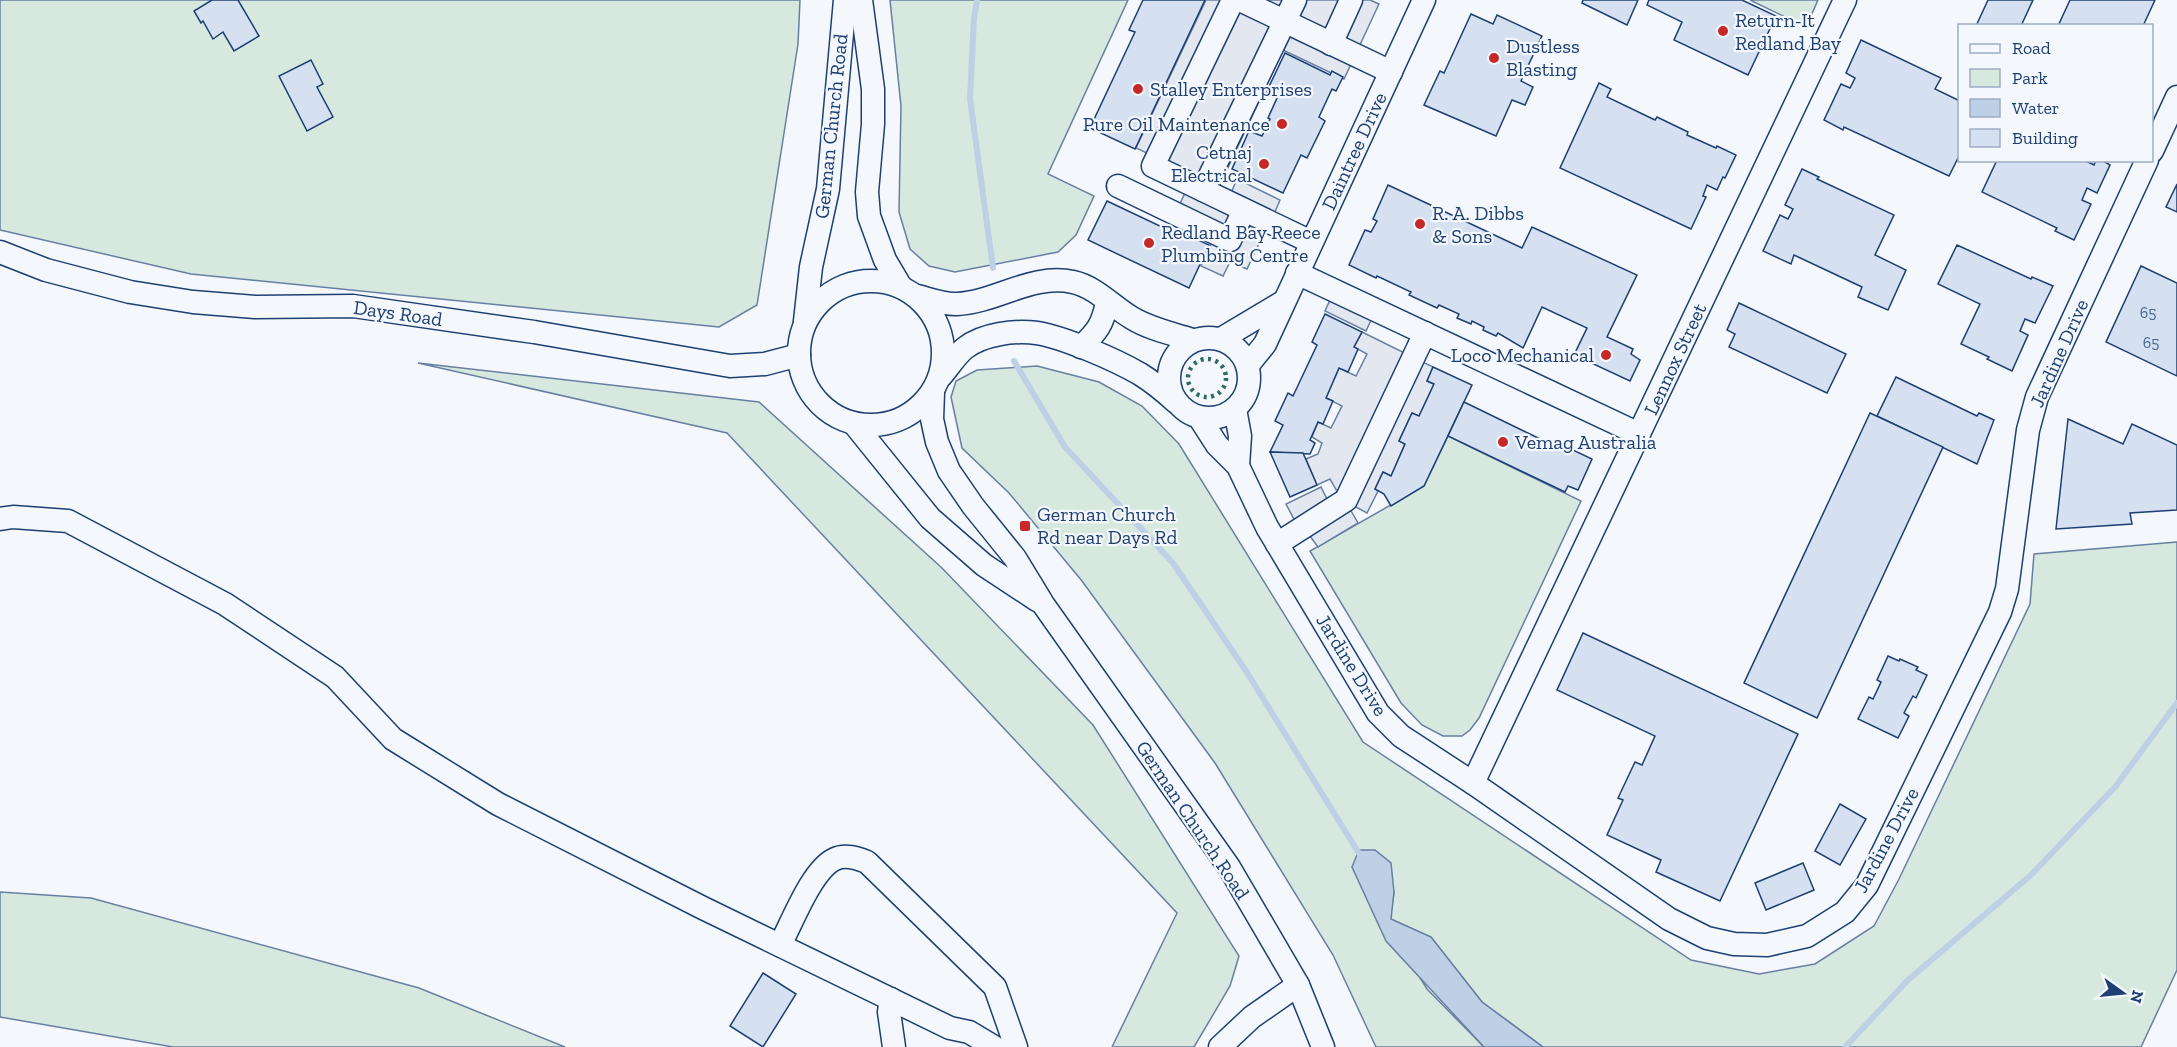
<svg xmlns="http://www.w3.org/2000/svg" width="2177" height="1047" viewBox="0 0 2177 1047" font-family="'Zilla Slab',serif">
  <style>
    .green { fill: #d7e8df; stroke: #687fa3; stroke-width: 1.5 }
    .parking { fill: #e3e8f0; stroke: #687fa3; stroke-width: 1.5 }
    .water { fill: #bed0e5; stroke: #687fa3; stroke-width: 1.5 }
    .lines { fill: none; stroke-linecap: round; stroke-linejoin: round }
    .stream { stroke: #bed0e5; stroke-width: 6 }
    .building { fill: #d5e0f0; stroke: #1d3f73; stroke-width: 1.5 }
    .minor-casing { stroke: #1d3f73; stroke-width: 25 }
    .minor { stroke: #f4f7fb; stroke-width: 22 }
    .hedge { stroke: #2c6c60; stroke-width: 4.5; stroke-dasharray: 3 4.5; stroke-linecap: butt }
    .poi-dot { fill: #c62828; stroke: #f4f7fb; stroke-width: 2 }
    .labels { text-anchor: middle; stroke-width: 4.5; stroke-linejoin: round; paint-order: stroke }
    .number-label { font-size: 16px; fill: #4b6792 }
    .poi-label { font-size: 20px; fill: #1d3f73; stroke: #f4f7fb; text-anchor: start }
    .street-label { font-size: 20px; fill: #1d3f73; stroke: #f4f7fb }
  </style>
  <rect width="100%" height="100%" fill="#f4f7fb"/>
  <g class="green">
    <path d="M 0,0 L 800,0 L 798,44 L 757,305 L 719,327 L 191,274 L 0,230 Z"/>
    <path d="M 890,0 L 1128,0 L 1048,174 L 1094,196 L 1076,235 L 1058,252 L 955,272 L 929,266 L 910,249 L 899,212 L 901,106 Z"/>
    <path d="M 1750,0 L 1818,0 L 1806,27 Z"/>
    <path d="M 418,363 L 759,402 L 942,568 L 1093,725 L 1239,956 L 1230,986 L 1194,1047 L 1112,1047 L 1177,913 L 727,433 Z"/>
    <path d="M 1037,366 L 1099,382 L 1142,406 L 1179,444 L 1363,742 L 1691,960 L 1759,974 L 1815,964 L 1874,926 L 1899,879 L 2030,604 L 2034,554 L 2177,542 L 2177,970 L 2141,1047 L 1543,1047 L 1482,1002 L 1431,937 L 1390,919 L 1394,892 L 1352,867 L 1427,989 L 1484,1047 L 1376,1047 L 1333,955 L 1215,763 L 1082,581 L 1009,493 L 962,448 L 951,397 L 956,381 L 977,370 Z"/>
    <path d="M 1448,436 L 1581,501 L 1479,718 L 1470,730 L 1462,736 L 1443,736 L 1422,725 L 1401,703 L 1310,551 L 1424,486 Z"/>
    <path d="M 0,892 L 91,898 L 419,988 L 565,1047 L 173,1047 L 0,1017 Z"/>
  </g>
  <g class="parking">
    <path d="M 1206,0 L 1370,0 L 1379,4 L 1344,79 L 1283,50 L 1219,187 L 1136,148 Z"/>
    <path d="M 1237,179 L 1280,200 L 1274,214 L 1231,193 Z"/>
    <path d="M 1185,193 L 1264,233 L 1247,269 L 1230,262 L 1223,276 L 1201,266 L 1218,229 L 1177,210 Z"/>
    <path d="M 1331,298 L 1372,318 L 1366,331 L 1325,311 Z"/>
    <path d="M 1362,332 L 1433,367 L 1427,381 L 1434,384 L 1419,416 L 1412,413 L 1399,441 L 1405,444 L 1391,476 L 1383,472 L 1375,489 L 1378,491 L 1367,513 L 1354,506 L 1350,509 L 1358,523 L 1318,547 L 1310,536 L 1297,525 L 1286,504 L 1321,487 L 1328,501 L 1339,495 L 1330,479 L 1317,485 L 1306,459 L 1318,454 L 1322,443 L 1312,437 L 1318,422 L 1331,428 L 1342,406 L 1326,398 L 1339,368 L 1356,376 L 1367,354 L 1354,347 Z"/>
  </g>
  <path class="water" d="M 1359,850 L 1375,850 L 1391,863 L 1394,892 L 1391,919 L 1431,937 L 1482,1002 L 1543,1047 L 1484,1047 L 1386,941 L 1352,867 Z"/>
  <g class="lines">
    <g class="stream">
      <path d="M 977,0 L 974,18 L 970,99 L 993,268"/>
      <path d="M 1014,361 L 1065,447 L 1173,563 L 1246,671 L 1360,855"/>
      <path d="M 1845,1047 L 1908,980 L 2031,875 L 2115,787 L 2177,703"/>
    </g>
  </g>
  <g class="building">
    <path d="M 212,0 L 238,0 L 259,36 L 234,51 L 223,32 L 213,39 L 203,21 L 201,23 L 194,11 Z"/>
    <path d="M 1143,0 L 1205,0 L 1135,149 L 1090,128 L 1135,32 L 1129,30 Z"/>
    <path d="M 1583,0 L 1638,0 L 1627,25 L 1582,3 Z"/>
    <path d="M 1649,0 L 1742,0 L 1776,16 L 1748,75 L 1674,40 L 1682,22 L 1647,5 Z"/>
    <path d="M 1988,0 L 2033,0 L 2021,26 L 1976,26 Z"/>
    <path d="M 2070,0 L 2155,0 L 2143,26 L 2058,26 Z"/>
    <path d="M 1471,14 L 1493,24 L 1497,15 L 1542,36 L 1521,81 L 1533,87 L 1525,105 L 1512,100 L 1496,136 L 1424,105 L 1440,71 L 1444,73 Z"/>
    <path d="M 1861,40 L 1941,78 L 1935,89 L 1960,101 L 1960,154 L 1949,176 L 1844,127 L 1843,130 L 1824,120 L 1841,84 L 1850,88 L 1855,78 L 1846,73 Z"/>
    <path d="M 1285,53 L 1330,75 L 1332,71 L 1343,77 L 1336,91 L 1332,89 L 1319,117 L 1325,121 L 1307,158 L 1301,155 L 1283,193 L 1232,169 L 1249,131 L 1262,136 L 1270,119 L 1268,118 L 1277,98 L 1266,93 Z"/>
    <path d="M 311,60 L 323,84 L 317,87 L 333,117 L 307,131 L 279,76 Z"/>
    <path d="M 1599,83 L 1611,89 L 1607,97 L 1655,120 L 1657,117 L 1688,132 L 1687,135 L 1716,148 L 1717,146 L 1736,155 L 1725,178 L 1723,177 L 1717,190 L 1707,185 L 1703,196 L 1706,197 L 1691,229 L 1560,168 Z"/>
    <path d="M 1997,160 L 2084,160 L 2094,165 L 2096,160 L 2102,160 L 2110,165 L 2097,193 L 2087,188 L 2082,200 L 2091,204 L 2074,240 L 2055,231 L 2057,228 L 1982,192 Z"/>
    <path d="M 1802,169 L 1819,177 L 1817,179 L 1894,215 L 1875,255 L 1906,270 L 1888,310 L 1858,297 L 1862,287 L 1794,255 L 1791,264 L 1763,251 L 1780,215 L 1788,219 L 1793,209 L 1785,205 Z"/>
    <path d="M 2177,184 L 2177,212 L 2166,207 Z"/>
    <path d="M 1388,185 L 1522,248 L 1532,227 L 1637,275 L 1607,337 L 1633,349 L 1631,354 L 1640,360 L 1630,381 L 1574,355 L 1587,328 L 1542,307 L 1523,348 L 1498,333 L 1496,336 L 1483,330 L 1484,327 L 1472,321 L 1471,324 L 1457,318 L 1459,314 L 1439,305 L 1437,308 L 1409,295 L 1411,292 L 1377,276 L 1376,278 L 1349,265 L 1365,230 L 1371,232 L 1377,221 L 1373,219 Z"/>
    <path d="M 1107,201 L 1185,238 L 1186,234 L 1209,245 L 1189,288 L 1088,240 Z"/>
    <path d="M 1957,245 L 2031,279 L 2032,277 L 2053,286 L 2035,323 L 2025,319 L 2020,331 L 2028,335 L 2012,371 L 1987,359 L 1989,357 L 1961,344 L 1980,304 L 1938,284 Z"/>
    <path d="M 2141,266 L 2177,283 L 2177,376 L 2106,342 Z"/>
    <path d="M 1739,303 L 1846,354 L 1827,393 L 1729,347 L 1735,334 L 1727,330 Z"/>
    <path d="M 1325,314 L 1362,332 L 1354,347 L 1358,349 L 1348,372 L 1339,368 L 1326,398 L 1333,401 L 1323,424 L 1318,422 L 1310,440 L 1315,443 L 1310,454 L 1270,452 L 1283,425 L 1275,421 L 1288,393 L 1293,396 L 1317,345 L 1312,342 Z"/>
    <path d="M 1433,367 L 1472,385 L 1424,486 L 1391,506 L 1384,494 L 1375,489 L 1383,472 L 1391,476 L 1405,444 L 1399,441 L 1412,413 L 1419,416 L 1434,384 L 1427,381 Z"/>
    <path d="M 1896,377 L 1977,416 L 1979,413 L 1994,420 L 1977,464 L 1877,416 Z"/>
    <path d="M 1464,402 L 1567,452 L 1569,448 L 1592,459 L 1578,490 L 1568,486 L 1565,492 L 1448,436 Z"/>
    <path d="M 1870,413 L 1943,447 L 1817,718 L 1744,683 Z"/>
    <path d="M 2068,419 L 2123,444 L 2132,424 L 2177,445 L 2177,510 L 2130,513 L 2132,524 L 2056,529 Z"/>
    <path d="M 1270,452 L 1303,453 L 1317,485 L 1290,497 Z"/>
    <path d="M 1583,633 L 1798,734 L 1720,901 L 1656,872 L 1661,860 L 1607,835 L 1623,800 L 1618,798 L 1635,762 L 1642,765 L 1655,736 L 1557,690 Z"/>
    <path d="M 1888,656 L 1899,661 L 1900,659 L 1918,667 L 1916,670 L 1927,675 L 1916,698 L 1913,696 L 1904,713 L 1909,716 L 1898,738 L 1858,719 L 1869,697 L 1873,699 L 1881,682 L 1877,680 Z"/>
    <path d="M 1840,804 L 1866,819 L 1840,865 L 1815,851 Z"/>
    <path d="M 1803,863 L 1814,890 L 1766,910 L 1755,883 Z"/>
    <path d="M 763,973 L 796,994 L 763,1047 L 730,1026 Z"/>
  </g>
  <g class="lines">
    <defs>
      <g id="minor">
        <path d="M 861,0 L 873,89 L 873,124 L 867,192 L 869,216 L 885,260 L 901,287"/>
        <path d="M 1233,0 L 1153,166 L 1311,242"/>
        <path d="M 1240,0 L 1391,72"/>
        <path d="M 1331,44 L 1351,0"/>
        <path d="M 2152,151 L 2177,97"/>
        <path d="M 1118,186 L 1230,240 L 1244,210"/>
        <path d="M 1203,190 L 1295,0"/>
        <path d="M 0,252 L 46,270 L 130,292 L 193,302 L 255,307 L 353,306 L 534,332 L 730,366 L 765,364 L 799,355"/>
        <path d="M 1297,273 L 1639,434"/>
        <circle cx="871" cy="353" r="72"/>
        <path d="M 917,296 C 929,299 945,305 957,304 C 997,302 1032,273 1073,282 C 1096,287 1113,307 1132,318 C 1150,329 1173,334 1193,340"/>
        <path d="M 805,321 L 811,267 L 828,189 L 845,0"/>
        <circle cx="1209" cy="378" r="40"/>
        <path d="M 1221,339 L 1283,302"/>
        <path d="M 1081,347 C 1097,332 1103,324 1107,302"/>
        <path d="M 1248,365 L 1265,344 L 1424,0"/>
        <path d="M 941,376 C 949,367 956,355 965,348 C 983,334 1015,330 1037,333 C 1063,337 1116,360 1140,374 C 1153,382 1165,392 1176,402"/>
        <path d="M 933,392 L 932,419 L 937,442 L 949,471 L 973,506 L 1015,558 L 1043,604 L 1229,867 L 1298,985 L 1323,1047"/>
        <path d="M 1235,409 L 1240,436 L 1238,466"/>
        <path d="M 1199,417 L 1217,445 L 1238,466 L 1267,527 L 1378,713 L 1401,736 L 1473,783 L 1669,919 L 1707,938 L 1734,944 L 1767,945 L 1807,936 L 1845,912 L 1867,885 L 2000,612 L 2007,589 L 2028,430 L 2037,397 L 2147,160"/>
        <path d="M 855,425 L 930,518 L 984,565 L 1037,600"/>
        <path d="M 0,519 L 13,517 L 68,521 L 225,604 L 335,677 L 393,739 L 498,804 L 703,908 L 950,1028 L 969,1032 L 994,1047"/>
        <path d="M 1277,544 L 1346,500 L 1425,333"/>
        <path d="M 1473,783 L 1845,0"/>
        <path d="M 780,945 C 792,923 812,869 835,859 C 845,854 857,858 867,862 L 995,987 L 1016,1047"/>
        <path d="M 891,999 L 889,1012 L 894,1047"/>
        <path d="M 1220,1047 L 1252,1017 L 1298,985"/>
      </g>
    </defs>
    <use href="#minor" class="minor-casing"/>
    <use href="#minor" class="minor"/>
    <circle class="hedge" cx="1207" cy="378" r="19"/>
  </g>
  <g class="poi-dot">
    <circle cx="1723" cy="31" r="6"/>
    <circle cx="1494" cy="58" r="6"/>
    <circle cx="1138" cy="89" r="6"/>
    <circle cx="1282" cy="124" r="6"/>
    <circle cx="1264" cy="164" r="6"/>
    <circle cx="1420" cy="224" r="6"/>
    <circle cx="1149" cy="243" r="6"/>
    <circle cx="1606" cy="355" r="6"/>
    <circle cx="1503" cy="442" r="6"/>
    <rect x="1019" y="520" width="12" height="12" rx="3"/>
  </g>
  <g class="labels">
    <g class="number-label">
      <text x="2148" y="318">65</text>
      <text x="2151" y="348">65</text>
    </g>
    <g class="poi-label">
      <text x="1735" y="27">Return-It<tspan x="1735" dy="23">Redland Bay</tspan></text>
      <text x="1506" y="53">Dustless<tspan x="1506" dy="23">Blasting</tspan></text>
      <text x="1150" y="96">Stalley Enterprises</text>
      <text x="1270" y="131" text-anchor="end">Pure Oil Maintenance</text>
      <text x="1252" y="159" text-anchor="end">Cetnaj<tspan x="1252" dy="23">Electrical</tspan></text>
      <text x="1432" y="220">R. A. Dibbs<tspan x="1432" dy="23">&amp; Sons</tspan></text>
      <text x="1161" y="239">Redland Bay Reece<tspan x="1161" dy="23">Plumbing Centre</tspan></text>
      <text x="1594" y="362" text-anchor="end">Loco Mechanical</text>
      <text x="1515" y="449">Vemag Australia</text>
      <text x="1037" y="521">German Church<tspan x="1037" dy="23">Rd near Days Rd</tspan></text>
    </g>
    <g class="street-label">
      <text transform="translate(831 126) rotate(-84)" y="7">German Church Road</text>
      <text transform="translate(1354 151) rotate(-65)" y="7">Daintree Drive</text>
      <text transform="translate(398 313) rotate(8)" y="7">Days Road</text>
      <text transform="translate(2059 353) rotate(-66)" y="7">Jardine Drive</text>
      <text transform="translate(1675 359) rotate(-65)" y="7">Lennox Street</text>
      <text transform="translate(1352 665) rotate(58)" y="7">Jardine Drive</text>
      <text transform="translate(1193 820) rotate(56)" y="7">German Church Road</text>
      <text transform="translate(1886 840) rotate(-62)" y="7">Jardine Drive</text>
    </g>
  </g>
  <rect x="1958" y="24" width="195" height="138" fill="#f4f7fb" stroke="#9eadc5" stroke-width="1.5"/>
  <rect x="1970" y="44" width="30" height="9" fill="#f4f7fb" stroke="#9eadc5" stroke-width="1.5"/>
  <text x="2012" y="54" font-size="18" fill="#1d3f73">Road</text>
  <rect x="1970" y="69" width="30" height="18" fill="#d7e8df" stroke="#9eadc5" stroke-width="1.5"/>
  <text x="2012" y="84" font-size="18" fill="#1d3f73">Park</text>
  <rect x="1970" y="99" width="30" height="18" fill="#bed0e5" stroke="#9eadc5" stroke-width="1.5"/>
  <text x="2012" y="114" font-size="18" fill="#1d3f73">Water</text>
  <rect x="1970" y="129" width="30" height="18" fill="#d5e0f0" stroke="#9eadc5" stroke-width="1.5"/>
  <text x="2012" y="144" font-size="18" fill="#1d3f73">Building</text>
  <g transform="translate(2123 993) rotate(105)" stroke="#f4f7fb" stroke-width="4.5" paint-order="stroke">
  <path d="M0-4.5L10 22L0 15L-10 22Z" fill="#1d3f73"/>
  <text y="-9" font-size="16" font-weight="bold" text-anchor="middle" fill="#1d3f73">N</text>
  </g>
</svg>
